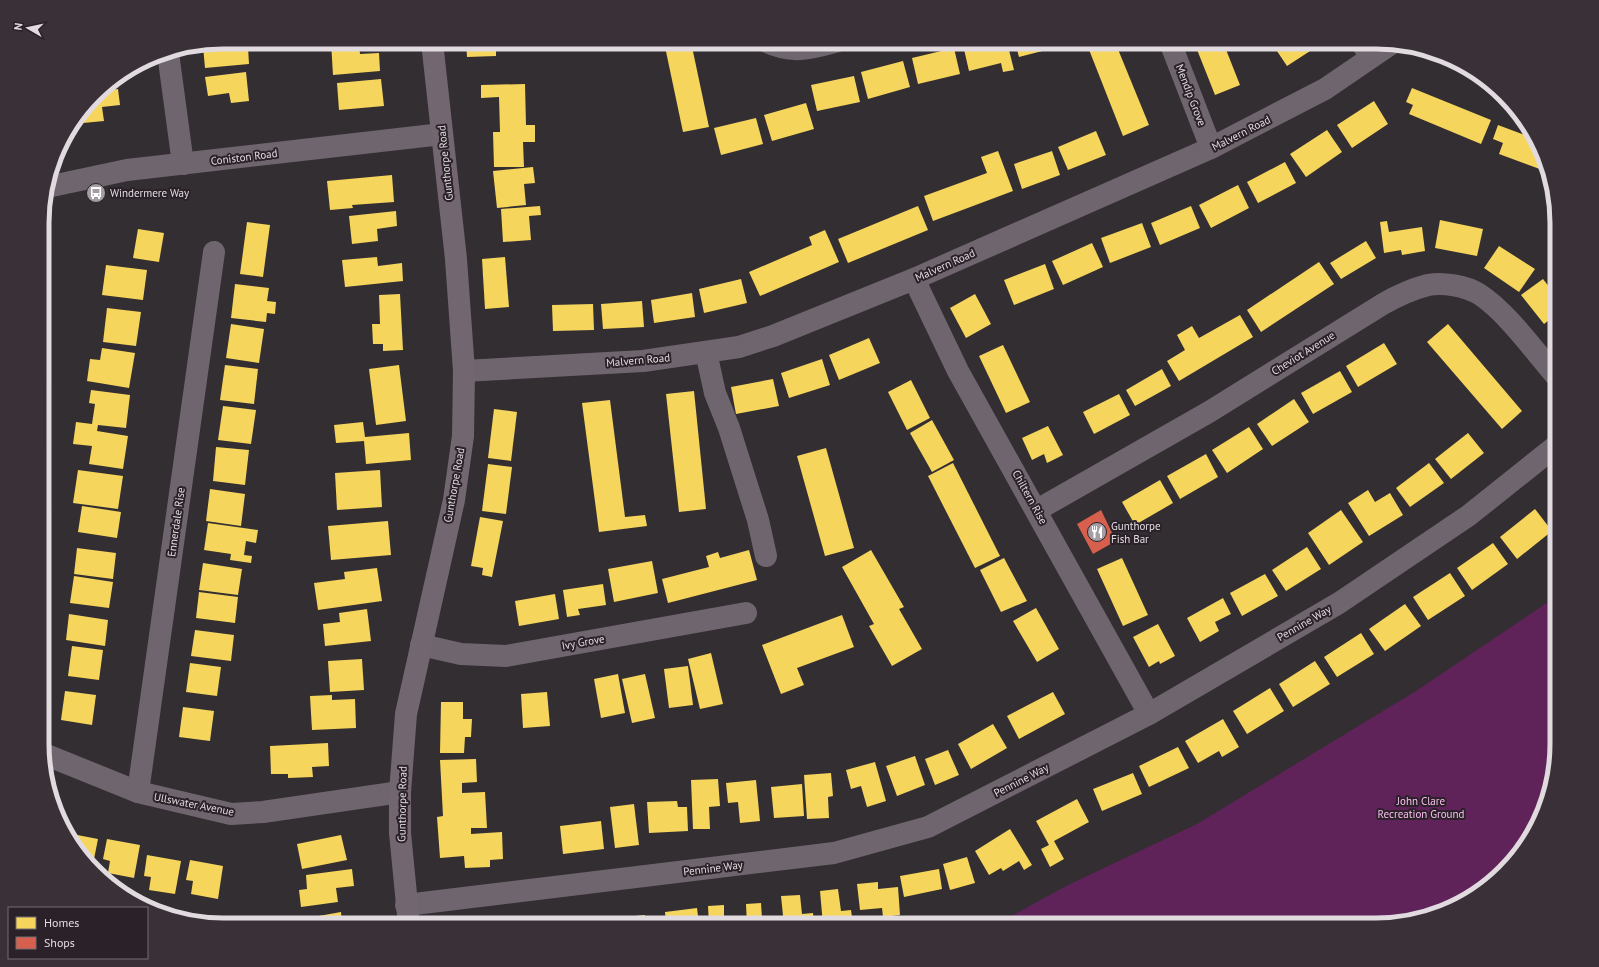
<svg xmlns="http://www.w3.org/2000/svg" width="1599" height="967" viewBox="0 0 1599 967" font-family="'PT Sans',sans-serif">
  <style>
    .green { fill: #5f235a }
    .homes { fill: #f6d55c }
    .shops { fill: #d6604d }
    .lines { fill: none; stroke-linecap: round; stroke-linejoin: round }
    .street { stroke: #6f656e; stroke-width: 22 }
    .secondary { stroke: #726770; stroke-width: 22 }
    .labels { text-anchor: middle; stroke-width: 4; stroke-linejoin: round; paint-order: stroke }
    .street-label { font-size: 11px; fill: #e1dbe0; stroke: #2b2229 }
    .poi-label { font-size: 11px; fill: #e1dbe0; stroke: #2b2229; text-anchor: start }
    .park-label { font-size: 11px; fill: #fcbff3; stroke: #2b2229 }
    .rim { fill: none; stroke: #e1dbe0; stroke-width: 5 }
  </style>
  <rect width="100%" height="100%" fill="#332e32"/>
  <path class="green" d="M 1557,596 L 1557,756 L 1533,835 L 1504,872 L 1467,901 L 1388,925 L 995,925 L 1068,885 L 1197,824 L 1416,691 Z"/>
  <g class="homes">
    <path d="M 223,42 L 236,42 L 237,48 L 248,47 L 249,64 L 205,68 L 203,46 Z"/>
    <path d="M 331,42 L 359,42 L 360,54 L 379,53 L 380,71 L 333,75 Z"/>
    <path d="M 466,42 L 496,42 L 496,56 L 467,57 Z"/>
    <path d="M 664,42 L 691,42 L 709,127 L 683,132 Z"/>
    <path d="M 974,42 L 1007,42 L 1014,70 L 1003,72 L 1001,63 L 969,71 L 963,45 Z"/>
    <path d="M 1015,42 L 1048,42 L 1050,49 L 1019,57 Z"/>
    <path d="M 1086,42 L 1115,42 L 1149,125 L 1123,136 Z"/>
    <path d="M 1194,42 L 1223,42 L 1240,85 L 1215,95 Z"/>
    <path d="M 1278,42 L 1324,42 L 1287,66 L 1273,45 Z"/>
    <path d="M 954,48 L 960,74 L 918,84 L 912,58 Z"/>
    <path d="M 903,61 L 910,87 L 868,99 L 861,72 Z"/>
    <path d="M 246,72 L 249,101 L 231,103 L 229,93 L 208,96 L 205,77 Z"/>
    <path d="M 854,76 L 860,102 L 817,111 L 811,85 Z"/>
    <path d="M 381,79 L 384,106 L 339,110 L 337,83 Z"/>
    <path d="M 525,84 L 526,125 L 535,125 L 535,142 L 523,142 L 524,167 L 494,167 L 493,132 L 500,132 L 499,97 L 481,98 L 481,85 Z"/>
    <path d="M 1412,88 L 1491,120 L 1481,144 L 1409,114 L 1413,105 L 1406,102 Z"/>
    <path d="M 118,89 L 120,105 L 102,107 L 104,121 L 83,123 L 83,114 L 101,91 Z"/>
    <path d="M 1374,101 L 1388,124 L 1352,148 L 1337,125 Z"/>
    <path d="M 806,103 L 814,129 L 772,141 L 764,115 Z"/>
    <path d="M 756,118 L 763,144 L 721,155 L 714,128 Z"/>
    <path d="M 1498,125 L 1535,139 L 1545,171 L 1499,154 L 1503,143 L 1493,139 Z"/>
    <path d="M 1327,130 L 1342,152 L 1306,177 L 1290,154 Z"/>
    <path d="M 1096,131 L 1106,155 L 1068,170 L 1058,147 Z"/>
    <path d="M 998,151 L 1013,191 L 933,221 L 924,196 L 987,173 L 981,157 Z"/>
    <path d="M 1052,151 L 1060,175 L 1022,189 L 1014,164 Z"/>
    <path d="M 1285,162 L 1296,183 L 1258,203 L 1247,182 Z"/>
    <path d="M 533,167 L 535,183 L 524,184 L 526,205 L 497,208 L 493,171 Z"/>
    <path d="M 392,175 L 394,202 L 352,205 L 353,208 L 330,210 L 327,181 Z"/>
    <path d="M 1238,185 L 1249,208 L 1211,228 L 1199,205 Z"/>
    <path d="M 540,206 L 541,215 L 529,216 L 531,240 L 503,242 L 501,209 Z"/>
    <path d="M 918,206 L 928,230 L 848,263 L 838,239 Z"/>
    <path d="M 1191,206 L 1200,228 L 1160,245 L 1151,223 Z"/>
    <path d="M 396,211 L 397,226 L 377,229 L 378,241 L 352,244 L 349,216 Z"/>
    <path d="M 1440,220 L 1483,229 L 1477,256 L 1435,248 Z"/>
    <path d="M 1387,221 L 1389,232 L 1422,227 L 1425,251 L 1402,255 L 1401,250 L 1384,253 L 1380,222 Z"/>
    <path d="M 247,222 L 270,225 L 263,277 L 240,274 Z"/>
    <path d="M 1142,223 L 1151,247 L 1110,263 L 1101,238 Z"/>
    <path d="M 138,229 L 164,233 L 159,262 L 133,258 Z"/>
    <path d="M 825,230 L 839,262 L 760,296 L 749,272 L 812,245 L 809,237 Z"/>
    <path d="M 1366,241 L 1376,258 L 1341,279 L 1330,263 Z"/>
    <path d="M 1092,243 L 1103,267 L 1063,285 L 1052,261 Z"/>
    <path d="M 1499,246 L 1535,269 L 1519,292 L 1484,268 Z"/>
    <path d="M 377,257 L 378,266 L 402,263 L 403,281 L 345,287 L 342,260 Z"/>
    <path d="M 505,257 L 509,307 L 485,309 L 482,259 Z"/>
    <path d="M 1319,262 L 1334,284 L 1261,332 L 1247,310 Z"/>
    <path d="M 1045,264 L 1054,289 L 1014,305 L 1004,280 Z"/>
    <path d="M 106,265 L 147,270 L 143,300 L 102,295 Z"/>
    <path d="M 741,279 L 747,303 L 704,313 L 699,289 Z"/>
    <path d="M 1543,279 L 1557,297 L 1557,322 L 1553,317 L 1544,324 L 1521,295 Z"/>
    <path d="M 235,284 L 269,288 L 267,301 L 276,302 L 275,314 L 267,313 L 266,322 L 231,318 Z"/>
    <path d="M 692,293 L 695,317 L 654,323 L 651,300 Z"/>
    <path d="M 400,294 L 403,350 L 383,351 L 383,344 L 373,344 L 372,324 L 380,324 L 379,295 Z"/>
    <path d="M 975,294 L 991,324 L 966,338 L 950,308 Z"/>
    <path d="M 642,301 L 644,327 L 603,329 L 601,304 Z"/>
    <path d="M 593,304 L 594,330 L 553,331 L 552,305 Z"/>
    <path d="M 107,308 L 141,312 L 136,346 L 103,342 Z"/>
    <path d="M 1240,315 L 1253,337 L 1179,381 L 1167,361 L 1185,350 L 1177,335 L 1192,326 L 1199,338 Z"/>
    <path d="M 231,324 L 264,329 L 259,363 L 226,358 Z"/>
    <path d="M 1448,324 L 1522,411 L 1502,429 L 1427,342 Z"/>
    <path d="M 869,338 L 880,363 L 839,380 L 829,355 Z"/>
    <path d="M 1384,343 L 1397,364 L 1358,387 L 1346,366 Z"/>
    <path d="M 1003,345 L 1030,402 L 1006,413 L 979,356 Z"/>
    <path d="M 102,348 L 135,353 L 129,388 L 87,381 L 90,359 L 100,360 Z"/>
    <path d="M 822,359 L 830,385 L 789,398 L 781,373 Z"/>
    <path d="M 225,365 L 258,369 L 254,404 L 220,400 Z"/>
    <path d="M 399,365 L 406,421 L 376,425 L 369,369 Z"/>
    <path d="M 1162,369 L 1171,386 L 1135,406 L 1126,390 Z"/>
    <path d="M 1340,371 L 1352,392 L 1313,414 L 1301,393 Z"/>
    <path d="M 773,379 L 779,406 L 736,414 L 731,387 Z"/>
    <path d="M 911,380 L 930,418 L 907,430 L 888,392 Z"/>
    <path d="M 91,390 L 130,395 L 126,428 L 98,425 L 97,431 L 128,436 L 123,469 L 89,464 L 92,446 L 73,444 L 76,422 L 92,424 L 95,404 L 89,403 Z"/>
    <path d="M 694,391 L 706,509 L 679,512 L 666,394 Z"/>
    <path d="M 1119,394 L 1130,415 L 1094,434 L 1083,412 Z"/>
    <path d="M 1294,399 L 1309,422 L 1272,446 L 1257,424 Z"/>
    <path d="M 610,400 L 625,517 L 645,515 L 647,526 L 599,532 L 582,403 Z"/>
    <path d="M 223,406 L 256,410 L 251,444 L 218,440 Z"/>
    <path d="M 494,409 L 517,412 L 511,461 L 488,458 Z"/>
    <path d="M 932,420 L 954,460 L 932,472 L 910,433 Z"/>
    <path d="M 363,422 L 365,437 L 409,433 L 411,460 L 366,464 L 364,441 L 336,443 L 334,425 Z"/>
    <path d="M 1048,426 L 1063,455 L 1047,463 L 1044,454 L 1032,460 L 1022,438 Z"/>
    <path d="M 1249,427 L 1263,449 L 1227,473 L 1212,450 Z"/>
    <path d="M 1468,433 L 1484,453 L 1451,479 L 1435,459 Z"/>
    <path d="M 216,447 L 249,450 L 245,485 L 213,481 Z"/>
    <path d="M 826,448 L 854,548 L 825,556 L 797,456 Z"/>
    <path d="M 1206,454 L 1218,477 L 1180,499 L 1167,476 Z"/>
    <path d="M 953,463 L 1000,556 L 975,568 L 928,476 Z"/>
    <path d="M 1429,463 L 1444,483 L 1410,507 L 1396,488 Z"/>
    <path d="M 488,464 L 512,467 L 506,514 L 482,511 Z"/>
    <path d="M 78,470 L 123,476 L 118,509 L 73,503 Z"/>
    <path d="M 380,470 L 382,507 L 337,510 L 335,473 Z"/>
    <path d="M 1160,480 L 1173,503 L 1135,525 L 1122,502 Z"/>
    <path d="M 210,489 L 245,494 L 241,526 L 206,521 Z"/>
    <path d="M 1368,490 L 1375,502 L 1390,493 L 1403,515 L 1369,536 L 1348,503 Z"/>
    <path d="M 1557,500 L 1557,514 L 1550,506 Z"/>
    <path d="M 82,506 L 121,512 L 117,538 L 78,532 Z"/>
    <path d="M 1535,509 L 1552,531 L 1517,559 L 1500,537 Z"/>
    <path d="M 1341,510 L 1363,542 L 1329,565 L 1308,533 Z"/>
    <path d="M 480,517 L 503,521 L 492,577 L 482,575 L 483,568 L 471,566 Z"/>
    <path d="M 388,521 L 391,555 L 331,560 L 328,526 Z"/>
    <path d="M 208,523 L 258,530 L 256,543 L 246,541 L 244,555 L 252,556 L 251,563 L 230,560 L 231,554 L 204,550 Z"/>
    <path d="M 1493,543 L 1508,564 L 1472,590 L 1457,568 Z"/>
    <path d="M 1307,547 L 1321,569 L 1286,591 L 1272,570 Z"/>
    <path d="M 77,548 L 116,553 L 113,579 L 74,574 Z"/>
    <path d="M 749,550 L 757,580 L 668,603 L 662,579 L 709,567 L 706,556 L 718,552 L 720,558 Z"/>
    <path d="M 871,550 L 904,607 L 899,609 L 922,649 L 892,666 L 869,626 L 874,624 L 842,567 Z"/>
    <path d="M 1004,558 L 1027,601 L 1001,612 L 980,570 Z"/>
    <path d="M 1122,558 L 1148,615 L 1123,626 L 1097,569 Z"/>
    <path d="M 652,561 L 658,593 L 614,602 L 608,569 Z"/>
    <path d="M 203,563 L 242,569 L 238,595 L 199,590 Z"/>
    <path d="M 377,568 L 382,601 L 318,610 L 314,583 L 345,579 L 344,572 Z"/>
    <path d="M 1450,573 L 1465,596 L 1428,620 L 1413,597 Z"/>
    <path d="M 1265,574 L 1278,596 L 1242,616 L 1230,593 Z"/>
    <path d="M 74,576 L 113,582 L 109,608 L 70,603 Z"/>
    <path d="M 603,584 L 606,605 L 578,609 L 580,615 L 567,617 L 563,590 Z"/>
    <path d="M 199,592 L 238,597 L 235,623 L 196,618 Z"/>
    <path d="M 555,594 L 559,619 L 519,626 L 515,601 Z"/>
    <path d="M 1223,598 L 1231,614 L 1215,622 L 1219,631 L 1200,642 L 1187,618 Z"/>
    <path d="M 1405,604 L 1421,626 L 1385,651 L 1369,629 Z"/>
    <path d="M 1036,608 L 1059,649 L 1037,662 L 1013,621 Z"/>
    <path d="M 367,609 L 371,641 L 325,646 L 323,624 L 340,622 L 339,613 Z"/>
    <path d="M 69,614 L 108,620 L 105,646 L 66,640 Z"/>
    <path d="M 842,615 L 854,647 L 797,668 L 804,685 L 781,694 L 762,645 Z"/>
    <path d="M 1158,624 L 1175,656 L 1160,664 L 1159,661 L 1149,667 L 1133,637 Z"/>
    <path d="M 195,630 L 234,635 L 231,661 L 191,656 Z"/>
    <path d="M 1361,633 L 1374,654 L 1337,677 L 1324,657 Z"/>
    <path d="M 72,646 L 103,650 L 99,680 L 68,676 Z"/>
    <path d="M 711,653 L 723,704 L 700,709 L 688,659 Z"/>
    <path d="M 362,659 L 364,690 L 330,692 L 328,661 Z"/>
    <path d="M 1315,661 L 1330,684 L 1293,707 L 1279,684 Z"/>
    <path d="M 190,663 L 221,667 L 217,696 L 186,692 Z"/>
    <path d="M 688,666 L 693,705 L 669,708 L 664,669 Z"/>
    <path d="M 618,674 L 625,713 L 601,718 L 594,679 Z"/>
    <path d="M 645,674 L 655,718 L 632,723 L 622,679 Z"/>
    <path d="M 1270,688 L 1284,711 L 1247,734 L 1233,711 Z"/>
    <path d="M 65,691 L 96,695 L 92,725 L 61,720 Z"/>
    <path d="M 547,692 L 550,726 L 523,728 L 521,694 Z"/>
    <path d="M 1053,692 L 1065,714 L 1019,739 L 1007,716 Z"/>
    <path d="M 332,695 L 332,700 L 355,699 L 356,728 L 312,730 L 310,696 Z"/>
    <path d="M 441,702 L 463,702 L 463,719 L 472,719 L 471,737 L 465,737 L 464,753 L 440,753 Z"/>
    <path d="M 183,707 L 214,711 L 210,741 L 179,737 Z"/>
    <path d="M 1223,719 L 1239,747 L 1222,757 L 1219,751 L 1198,763 L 1185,741 Z"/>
    <path d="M 993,724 L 1007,748 L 971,769 L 958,744 Z"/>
    <path d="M 328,743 L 329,766 L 312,767 L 313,777 L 288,778 L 288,774 L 271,774 L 270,746 Z"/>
    <path d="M 1178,747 L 1189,768 L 1149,787 L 1139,766 Z"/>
    <path d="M 948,750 L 959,775 L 935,785 L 925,759 Z"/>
    <path d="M 915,756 L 925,785 L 897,796 L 886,766 Z"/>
    <path d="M 476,759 L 477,782 L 462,783 L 462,793 L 485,792 L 487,828 L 471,828 L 471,834 L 502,832 L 503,859 L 490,860 L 490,867 L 465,868 L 464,856 L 440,858 L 437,817 L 443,816 L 440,760 Z"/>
    <path d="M 875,762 L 886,801 L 867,807 L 861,786 L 851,789 L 846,770 Z"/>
    <path d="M 831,773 L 833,796 L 828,797 L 829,818 L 807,819 L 804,775 Z"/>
    <path d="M 1133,773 L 1142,794 L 1102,811 L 1093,789 Z"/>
    <path d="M 718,779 L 720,806 L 709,807 L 710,829 L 693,829 L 691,780 Z"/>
    <path d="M 756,780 L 760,821 L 740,823 L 738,802 L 728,803 L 726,783 Z"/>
    <path d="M 802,784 L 804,816 L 774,818 L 771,787 Z"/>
    <path d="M 1077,799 L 1089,822 L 1054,841 L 1064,859 L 1050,867 L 1041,849 L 1049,845 L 1036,821 Z"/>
    <path d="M 677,801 L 678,807 L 687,807 L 688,831 L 649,833 L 647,802 Z"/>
    <path d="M 634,804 L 639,845 L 615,848 L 610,807 Z"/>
    <path d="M 601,821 L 604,849 L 563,854 L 560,826 Z"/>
    <path d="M 1010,829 L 1032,865 L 1024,870 L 1019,861 L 1003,871 L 1001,868 L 989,875 L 975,851 Z"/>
    <path d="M 72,834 L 98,839 L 93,864 L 72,844 Z"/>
    <path d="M 341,835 L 347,860 L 302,869 L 297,844 Z"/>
    <path d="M 107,839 L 140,845 L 134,878 L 108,873 L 110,861 L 103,859 Z"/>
    <path d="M 147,855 L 181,861 L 175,894 L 149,890 L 151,877 L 144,876 Z"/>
    <path d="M 967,857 L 975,883 L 950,890 L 943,864 Z"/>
    <path d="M 190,860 L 223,866 L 218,899 L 191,894 L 193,881 L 186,880 Z"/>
    <path d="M 352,869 L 354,886 L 336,888 L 338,902 L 301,907 L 299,890 L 307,889 L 306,875 Z"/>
    <path d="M 939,869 L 942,889 L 904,897 L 900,876 Z"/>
    <path d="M 878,882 L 878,889 L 898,887 L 900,915 L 883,917 L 882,908 L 860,910 L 857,884 Z"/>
    <path d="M 838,889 L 841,911 L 851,910 L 853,925 L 823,925 L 820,891 Z"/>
    <path d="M 800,895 L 802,914 L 813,913 L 814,925 L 784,925 L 781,896 Z"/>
    <path d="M 761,903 L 762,919 L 773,919 L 773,925 L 747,925 L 746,904 Z"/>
    <path d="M 724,905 L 724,923 L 737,923 L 737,925 L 709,925 L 708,906 Z"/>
    <path d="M 697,908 L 698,916 L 705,916 L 706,925 L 666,925 L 665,912 Z"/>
    <path d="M 341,912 L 342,925 L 314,925 L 313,917 Z"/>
    <path d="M 645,915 L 645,918 L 656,917 L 657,925 L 626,925 L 625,917 Z"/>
    <path d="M 616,920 L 617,925 L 574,925 L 574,923 Z"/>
    <path d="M 521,922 L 521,925 L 496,925 L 496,924 Z"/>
  </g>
  <path class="shops" d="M 1101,510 L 1116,541 L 1093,554 L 1077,524 Z"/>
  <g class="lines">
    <g class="street">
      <path d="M 767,42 C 791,54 810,49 835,42"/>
      <path d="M 1170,42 L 1211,148"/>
      <path d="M 1361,42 L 1371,57"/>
      <path d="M 168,53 L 183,164"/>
      <path d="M 47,187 L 127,170 L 442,134"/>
      <path d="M 914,279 L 958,371 L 1149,714"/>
      <path d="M 706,352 L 715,393 L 729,428 L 758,520 L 766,556"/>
      <path d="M 464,371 L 643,361 L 739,347 L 773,336 L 914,279 L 1211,148 L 1325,89 L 1391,44"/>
      <path d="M 1037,510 L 1209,412 L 1383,304 C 1397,296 1412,289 1428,285 C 1443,282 1466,286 1479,294 C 1507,312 1535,352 1557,377"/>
      <path d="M 421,645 L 461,654 L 506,656 L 746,613"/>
      <path d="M 44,754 L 138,792 L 231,814 L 263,812 L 400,792"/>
      <path d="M 138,792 L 214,252"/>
      <path d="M 406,905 L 834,853 L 928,827 L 1149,714 L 1339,603 L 1468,516 L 1557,445"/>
    </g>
    <path class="secondary" d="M 409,925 L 400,833 L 400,792 L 406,714 L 454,500 L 463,436 L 464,371 L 456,259 L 432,42"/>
  </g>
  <defs>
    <symbol id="bus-disc" viewBox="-11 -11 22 22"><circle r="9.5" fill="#a49ea3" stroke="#2b2229"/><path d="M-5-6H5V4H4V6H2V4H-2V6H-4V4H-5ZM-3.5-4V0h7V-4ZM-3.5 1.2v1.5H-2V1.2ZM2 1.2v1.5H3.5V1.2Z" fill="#fff"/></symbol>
    <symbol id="restaurant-disc" viewBox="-11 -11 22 22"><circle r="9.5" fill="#a49ea3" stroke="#2b2229"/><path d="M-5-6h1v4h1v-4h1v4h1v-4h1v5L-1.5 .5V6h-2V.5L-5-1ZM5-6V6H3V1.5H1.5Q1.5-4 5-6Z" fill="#fff"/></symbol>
  </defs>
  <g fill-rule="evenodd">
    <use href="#bus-disc" x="85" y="182" width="22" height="22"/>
    <use href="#restaurant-disc" x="1086" y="521" width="22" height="22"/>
  </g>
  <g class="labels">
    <g class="street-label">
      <text transform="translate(1191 95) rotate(69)" y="4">Mendip Grove</text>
      <text transform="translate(1241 133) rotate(-27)" y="4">Malvern Road</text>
      <text transform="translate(244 157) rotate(-7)" y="4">Coniston Road</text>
      <text transform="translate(445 163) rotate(-96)" y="4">Gunthorpe Road</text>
      <text transform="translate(945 265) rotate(-24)" y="4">Malvern Road</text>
      <text transform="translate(1303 353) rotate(-32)" y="4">Cheviot Avenue</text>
      <text transform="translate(638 360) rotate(-5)" y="4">Malvern Road</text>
      <text transform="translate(454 485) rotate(-80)" y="4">Gunthorpe Road</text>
      <text transform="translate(1030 497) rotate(61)" y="4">Chiltern Rise</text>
      <text transform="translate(176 522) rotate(-82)" y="4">Ennerdale Rise</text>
      <text transform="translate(1304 623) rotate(-30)" y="4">Pennine Way</text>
      <text transform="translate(583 642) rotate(-10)" y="4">Ivy Grove</text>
      <text transform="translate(1021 780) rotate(-27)" y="4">Pennine Way</text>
      <text transform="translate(194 804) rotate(11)" y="4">Ullswater Avenue</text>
      <text transform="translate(402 804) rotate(-89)" y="4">Gunthorpe Road</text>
      <text transform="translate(713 868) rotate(-7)" y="4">Pennine Way</text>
    </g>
    <g class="poi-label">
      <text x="110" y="197">Windermere Way</text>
      <text x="1111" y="530">Gunthorpe<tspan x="1111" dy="13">Fish Bar</tspan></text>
    </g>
    <g class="park-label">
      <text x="1421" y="805">John Clare<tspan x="1421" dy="13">Recreation Ground</tspan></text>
    </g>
  </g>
  <path d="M0 0H1599V967H0ZM223 49H1376A174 174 0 0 1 1550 223V744A174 174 0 0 1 1376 918H223A174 174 0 0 1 49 744V223A174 174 0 0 1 223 49Z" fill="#3a3138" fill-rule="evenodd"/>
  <path class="rim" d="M223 49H1376A174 174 0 0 1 1550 223V744A174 174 0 0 1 1376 918H223A174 174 0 0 1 49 744V223A174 174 0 0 1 223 49Z"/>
  <rect x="8" y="907" width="140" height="52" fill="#2b2229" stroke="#746c72"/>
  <rect x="16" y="917" width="20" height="12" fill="#f6d55c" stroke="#746c72"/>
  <text x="44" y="927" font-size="12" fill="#e1dbe0">Homes</text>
  <rect x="16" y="937" width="20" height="12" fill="#d6604d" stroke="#746c72"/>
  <text x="44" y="947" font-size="12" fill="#e1dbe0">Shops</text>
  <g transform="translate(28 28) rotate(279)" stroke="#2b2229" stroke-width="3" paint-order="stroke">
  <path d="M0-3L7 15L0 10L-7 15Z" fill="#e1dbe0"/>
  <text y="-6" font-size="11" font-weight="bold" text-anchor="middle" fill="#e1dbe0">N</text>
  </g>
</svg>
